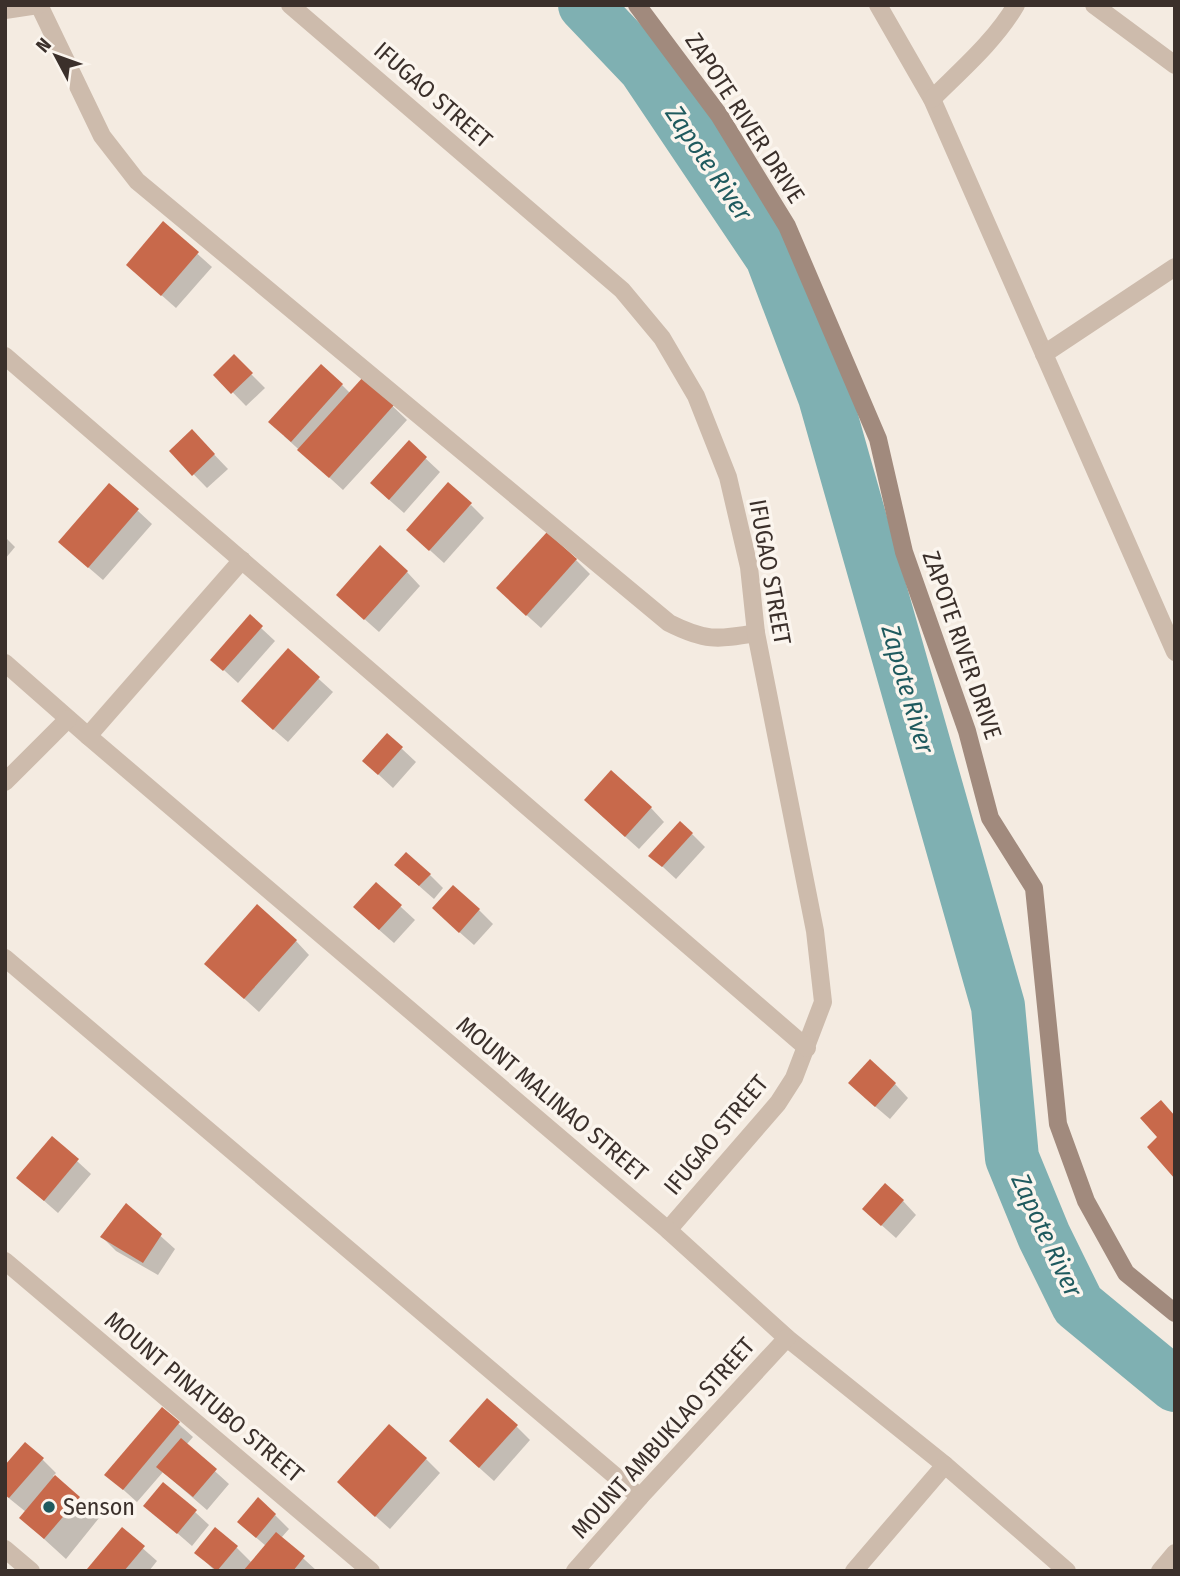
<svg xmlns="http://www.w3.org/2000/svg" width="1180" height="1576" viewBox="0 0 1180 1576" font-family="'Fira Sans Condensed',sans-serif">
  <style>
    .shadow { fill: #0003 }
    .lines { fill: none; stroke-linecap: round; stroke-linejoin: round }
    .river { stroke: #7fb0b2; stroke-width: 54 }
    .building { fill: #c8694b }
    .street { stroke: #cdbbac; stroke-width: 18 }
    .secondary { stroke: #a18a7d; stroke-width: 18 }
    .poi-dot { fill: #1f5a5e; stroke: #fbf5ee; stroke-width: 2.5 }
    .labels { text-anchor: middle; stroke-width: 7; stroke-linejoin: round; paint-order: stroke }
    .street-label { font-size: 24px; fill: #3b302b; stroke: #fbf5ee }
    .poi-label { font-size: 24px; fill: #3b302b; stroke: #fbf5ee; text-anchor: start }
    .water-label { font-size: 26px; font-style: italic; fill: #1f5a5e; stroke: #fbf5ee }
  </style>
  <rect width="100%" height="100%" fill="#f4ebe1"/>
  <g class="shadow">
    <path d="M 164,224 L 212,267 L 176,308 L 142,278 Z"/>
    <path d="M 234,357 L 265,388 L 246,406 L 216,375 Z"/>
    <path d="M 364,379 L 407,420 L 343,490 L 284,436 L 342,385 L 351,394 Z"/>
    <path d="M 409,443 L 440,472 L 404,513 L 386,497 Z"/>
    <path d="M 205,445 L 228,469 L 207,488 L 171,451 Z"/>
    <path d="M 110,485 L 152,524 L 103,580 L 74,555 Z"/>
    <path d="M 471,505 L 484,518 L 444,563 L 422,543 Z"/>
    <path d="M 5,537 L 15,547 L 5,559 Z"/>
    <path d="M 576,560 L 590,574 L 541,628 L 512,602 Z"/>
    <path d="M 407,572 L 420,586 L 379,632 L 352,608 Z"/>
    <path d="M 261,628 L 275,641 L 238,683 L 212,659 Z"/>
    <path d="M 288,651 L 333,692 L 288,742 L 257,715 Z"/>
    <path d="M 387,735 L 416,762 L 393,788 L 378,774 Z"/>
    <path d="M 651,808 L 664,822 L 639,849 L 600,814 Z"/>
    <path d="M 692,834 L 705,847 L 676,879 L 651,856 Z"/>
    <path d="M 430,875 L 443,888 L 434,899 L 410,878 Z"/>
    <path d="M 376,884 L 415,920 L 394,943 L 369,921 Z"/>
    <path d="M 479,910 L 493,924 L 474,945 L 448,922 Z"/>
    <path d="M 296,941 L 309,955 L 259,1012 L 206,964 Z"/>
    <path d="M 895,1084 L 908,1098 L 890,1119 L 864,1097 Z"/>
    <path d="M 52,1138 L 91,1174 L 58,1213 L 18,1178 Z"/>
    <path d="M 903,1201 L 916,1215 L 896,1238 L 878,1222 Z"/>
    <path d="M 127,1206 L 175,1249 L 158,1275 L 116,1251 L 102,1237 Z"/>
    <path d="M 162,1409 L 193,1437 L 186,1445 L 229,1484 L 207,1510 L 163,1472 L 137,1502 L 107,1475 Z"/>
    <path d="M 516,1426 L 530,1440 L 494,1481 L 465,1455 Z"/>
    <path d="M 42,1459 L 56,1473 L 53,1476 L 99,1518 L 66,1559 L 21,1518 L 26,1512 L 5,1495 Z"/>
    <path d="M 426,1459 L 440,1473 L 390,1529 L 353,1496 Z"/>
    <path d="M 146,1506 L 195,1512 L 209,1525 L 192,1546 Z"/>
    <path d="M 275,1515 L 289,1529 L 281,1538 L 317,1571 L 215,1571 L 197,1553 L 236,1547 L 252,1563 L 266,1546 L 253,1535 Z"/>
    <path d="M 122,1530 L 157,1561 L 149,1571 L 91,1571 Z"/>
  </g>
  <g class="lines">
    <path class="river" d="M 585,5 L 645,68 L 772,257 L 825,397 L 998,1006 L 1012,1158 L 1044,1236 L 1078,1305 L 1175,1385"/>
  </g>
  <g class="building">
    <path d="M 163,221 L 199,252 L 161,296 L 126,265 Z"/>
    <path d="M 234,354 L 253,373 L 231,394 L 213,375 Z"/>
    <path d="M 321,364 L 343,384 L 291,442 L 268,422 Z"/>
    <path d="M 364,376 L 394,405 L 329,478 L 297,450 Z"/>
    <path d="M 192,429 L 215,454 L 192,476 L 169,451 Z"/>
    <path d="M 409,440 L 427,457 L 389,500 L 370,483 Z"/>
    <path d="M 448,482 L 472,503 L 429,551 L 406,530 Z"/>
    <path d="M 109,483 L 139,509 L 88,568 L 58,542 Z"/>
    <path d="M 547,532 L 577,559 L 526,616 L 496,588 Z"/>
    <path d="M 380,545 L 408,571 L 364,620 L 336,595 Z"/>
    <path d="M 250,614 L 263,626 L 223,671 L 210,660 Z"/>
    <path d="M 288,648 L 320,677 L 273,730 L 241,701 Z"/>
    <path d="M 387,733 L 403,747 L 378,775 L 362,761 Z"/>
    <path d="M 611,770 L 652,807 L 625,837 L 584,800 Z"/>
    <path d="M 680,821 L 693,833 L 662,867 L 648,856 Z"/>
    <path d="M 406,852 L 431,874 L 419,886 L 394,865 Z"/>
    <path d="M 376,882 L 402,905 L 379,930 L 353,907 Z"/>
    <path d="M 453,885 L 480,909 L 459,933 L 432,908 Z"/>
    <path d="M 257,904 L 297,940 L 244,999 L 204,964 Z"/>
    <path d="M 870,1059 L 896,1083 L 875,1107 L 848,1083 Z"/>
    <path d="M 1161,1100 L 1175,1116 L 1175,1179 L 1147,1147 L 1157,1137 L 1140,1118 Z"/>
    <path d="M 52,1136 L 79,1159 L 44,1201 L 16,1178 Z"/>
    <path d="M 885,1183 L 904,1200 L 881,1226 L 862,1209 Z"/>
    <path d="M 126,1203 L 162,1234 L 143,1263 L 100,1237 Z"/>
    <path d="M 487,1398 L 518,1425 L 479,1468 L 449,1441 Z"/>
    <path d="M 162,1407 L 180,1422 L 123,1490 L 104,1475 Z"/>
    <path d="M 389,1424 L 427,1458 L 375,1517 L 337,1482 Z"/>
    <path d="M 181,1438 L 217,1469 L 193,1497 L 156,1467 Z"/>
    <path d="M 25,1442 L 44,1458 L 9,1498 L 5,1495 L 5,1465 Z"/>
    <path d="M 55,1475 L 80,1497 L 44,1539 L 19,1518 Z"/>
    <path d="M 163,1482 L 197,1510 L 177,1534 L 143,1506 Z"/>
    <path d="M 258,1497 L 276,1514 L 256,1538 L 237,1522 Z"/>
    <path d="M 122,1527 L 145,1546 L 124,1571 L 89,1571 L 87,1569 Z"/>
    <path d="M 215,1527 L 238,1546 L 217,1571 L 194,1553 Z"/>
    <path d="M 276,1532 L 305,1556 L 293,1571 L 243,1571 Z"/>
  </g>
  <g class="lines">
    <g class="street">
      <path d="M 39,5 L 102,136 L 137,181 L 669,623 C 705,641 716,640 756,633"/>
      <path d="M 290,5 L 622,290 L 662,338 L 696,396 L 728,477 L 749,567 L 756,633 L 815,931 L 823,1002 L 794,1078 L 778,1103 L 668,1230"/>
      <path d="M 878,5 L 932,99 L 1175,652"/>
      <path d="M 1094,5 L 1175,65"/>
      <path d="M 5,10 L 38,5"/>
      <path d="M 932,99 C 961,70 995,41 1016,5"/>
      <path d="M 1044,354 L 1175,267"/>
      <path d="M 5,356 L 807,1048"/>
      <path d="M 5,663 L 88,736 L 668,1230 L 787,1338 L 945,1465 L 1067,1571"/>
      <path d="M 88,736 L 242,560"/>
      <path d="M 5,782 L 68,719"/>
      <path d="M 5,958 L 640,1497"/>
      <path d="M 5,1261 L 371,1571"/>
      <path d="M 5,1549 L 31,1571"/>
      <path d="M 575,1571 L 640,1497 L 787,1338"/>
      <path d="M 854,1571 L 945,1465"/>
      <path d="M 1160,1571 L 1175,1553"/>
    </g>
    <path class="secondary" d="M 637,5 L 719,115 L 787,226 L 878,439 L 904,552 L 967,731 L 990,818 L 1034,888 L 1058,1124 L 1086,1201 L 1126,1273 L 1175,1313"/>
  </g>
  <circle class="poi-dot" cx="49" cy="1507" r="7"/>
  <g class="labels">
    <g class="street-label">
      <text transform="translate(433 95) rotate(41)" y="8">IFUGAO STREET</text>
      <text transform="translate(745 118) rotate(57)" y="8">ZAPOTE RIVER DRIVE</text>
      <text transform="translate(770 572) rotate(80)" y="8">IFUGAO STREET</text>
      <text transform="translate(962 645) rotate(71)" y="8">ZAPOTE RIVER DRIVE</text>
      <text transform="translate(552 1099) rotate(40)" y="8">MOUNT MALINAO STREET</text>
      <text transform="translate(716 1135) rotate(-50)" y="8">IFUGAO STREET</text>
      <text transform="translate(204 1397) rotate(40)" y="8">MOUNT PINATUBO STREET</text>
      <text transform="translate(663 1438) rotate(-48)" y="8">MOUNT AMBUKLAO STREET</text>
    </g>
    <g class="poi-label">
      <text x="63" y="1515">Senson</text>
    </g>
    <g class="water-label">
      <text transform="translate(709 163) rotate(56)" y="9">Zapote River</text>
      <text transform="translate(908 689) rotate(74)" y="9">Zapote River</text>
      <text transform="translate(1047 1235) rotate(65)" y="9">Zapote River</text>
    </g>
  </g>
  <rect width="1180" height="1576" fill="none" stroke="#3b302b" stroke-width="14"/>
  <g transform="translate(56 56) rotate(311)" stroke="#fbf5ee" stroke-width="5" paint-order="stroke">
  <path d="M0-5L12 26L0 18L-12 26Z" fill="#3b302b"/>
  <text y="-10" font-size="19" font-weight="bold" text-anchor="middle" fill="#3b302b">N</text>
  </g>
</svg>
